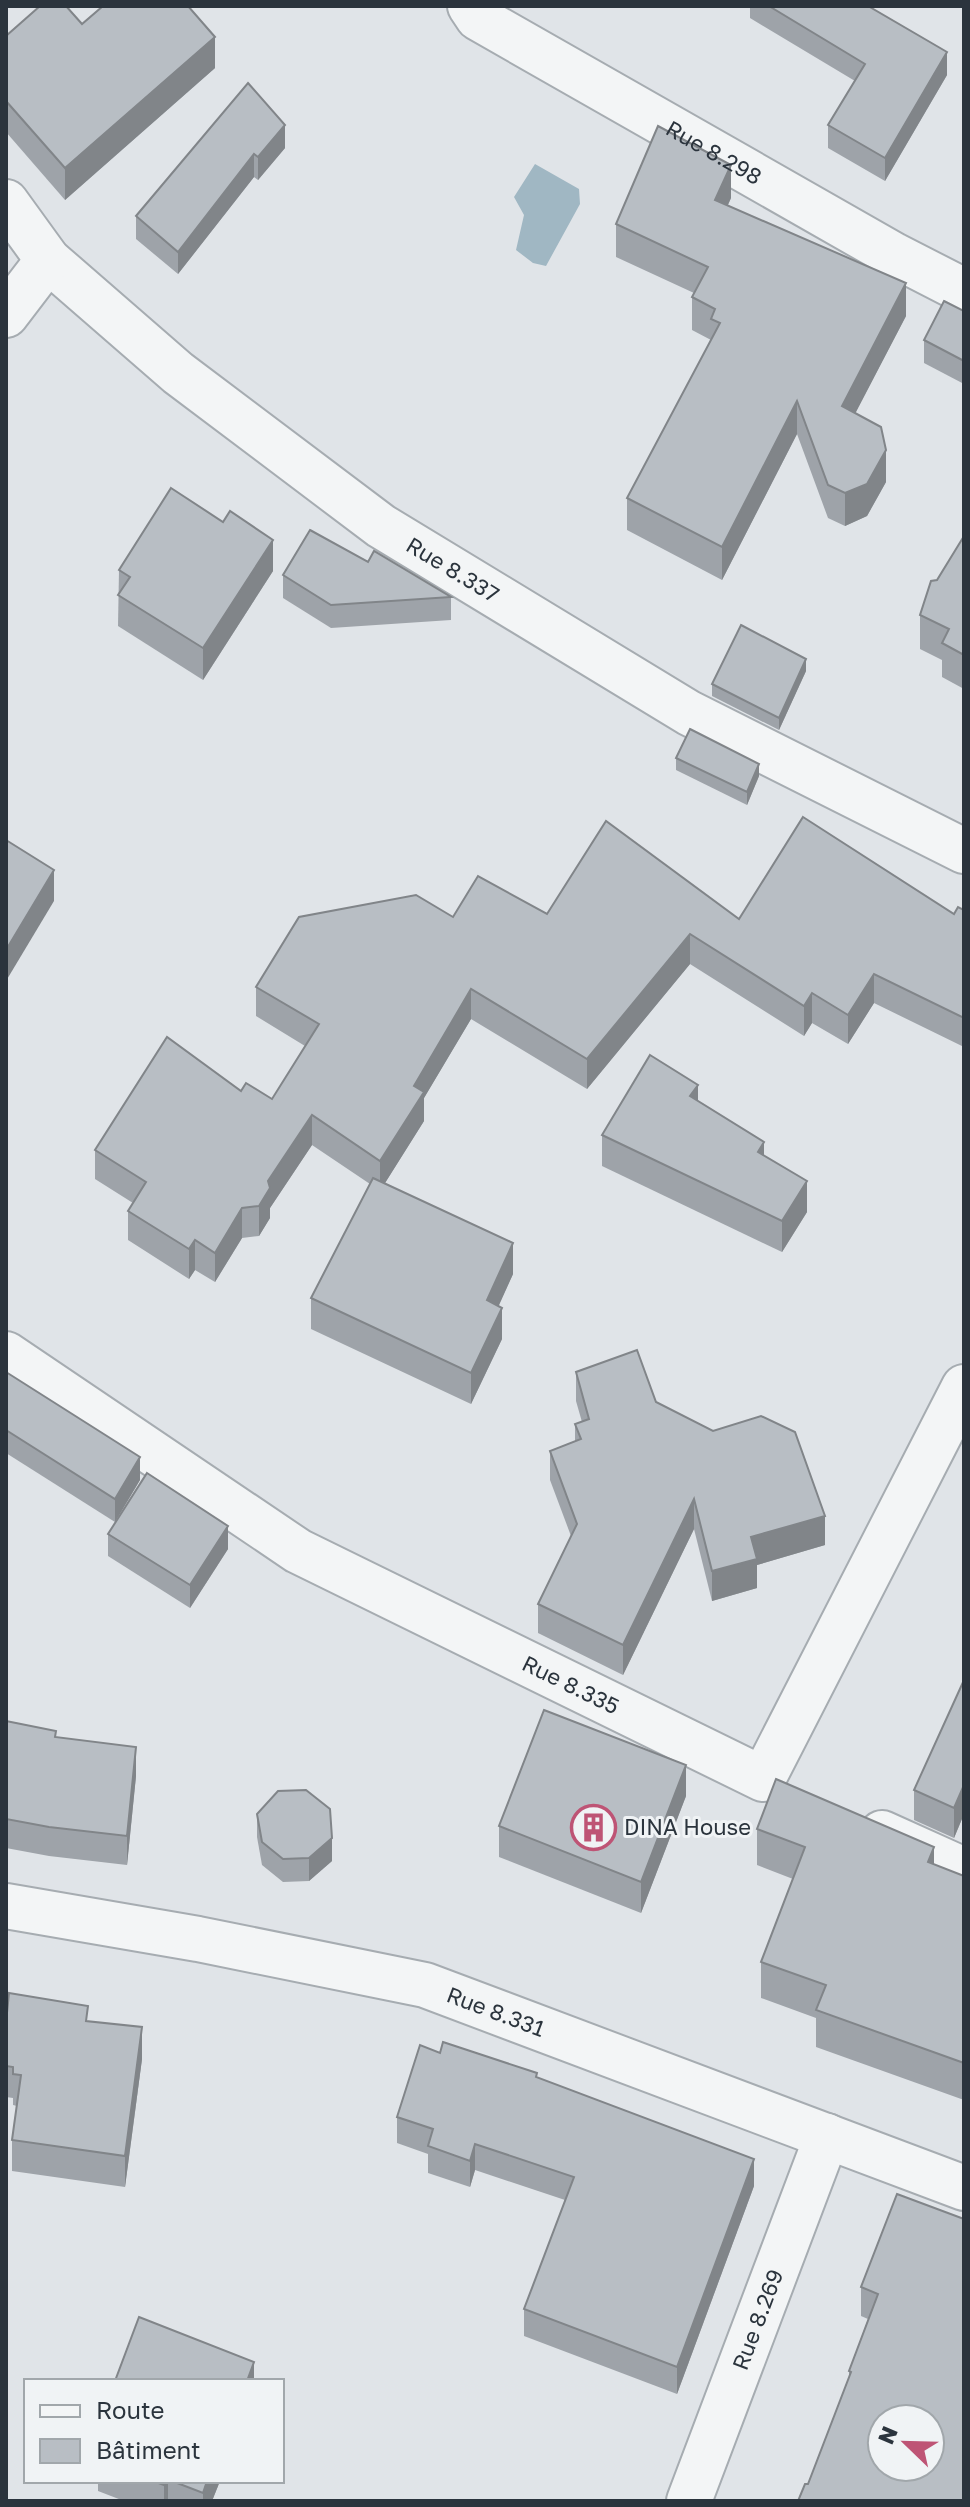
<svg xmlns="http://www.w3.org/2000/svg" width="970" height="2507" viewBox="0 0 970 2507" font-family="'Golos Text',sans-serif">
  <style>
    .water { fill: #a0b7c3 }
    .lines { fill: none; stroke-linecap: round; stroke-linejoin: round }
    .minor-casing { stroke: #a6acb1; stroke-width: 48 }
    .minor { stroke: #f3f5f6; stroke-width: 44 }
    .wall { fill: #9ea3a9 }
    .shaded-wall { fill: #818589 }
    .building { fill: #b8bec4; stroke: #818589; stroke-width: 2; fill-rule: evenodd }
    .labels { text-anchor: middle; stroke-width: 6; stroke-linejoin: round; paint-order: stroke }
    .street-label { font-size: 22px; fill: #2b343d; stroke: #f0f3f5 }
    .poi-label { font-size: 22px; fill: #2b343d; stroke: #f0f3f5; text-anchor: start }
  </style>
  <rect width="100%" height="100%" fill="#e0e4e8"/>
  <path class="water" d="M 535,164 L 579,189 L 580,204 L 546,266 L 533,263 L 516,250 L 524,215 L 514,197 Z"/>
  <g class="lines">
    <defs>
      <g id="minor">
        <path id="s1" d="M 470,6 L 478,18 L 894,255 L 964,291"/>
        <path id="s2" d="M 6,202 L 48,260 L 178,373 L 381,526 L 689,713 L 964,851"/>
        <path d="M 6,315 L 48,260"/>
        <path id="s3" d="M 6,1354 L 298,1551 L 763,1779 L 964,1387"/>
        <path d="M 882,1833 L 964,1870"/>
        <path id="s4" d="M 6,1906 L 198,1939 L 425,1985 L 964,2188"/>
        <path id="s5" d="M 689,2501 L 827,2136"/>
      </g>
    </defs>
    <use href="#minor" class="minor-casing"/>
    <use href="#minor" class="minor"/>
  </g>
  <g class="wall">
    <path d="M 750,6 L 868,6 L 947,75 L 885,181 L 828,148 L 828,125 L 855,81 L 750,18 Z"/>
    <path d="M 82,24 L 215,68 L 65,200 L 6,132 L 6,36 Z"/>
    <path d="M 248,83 L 285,148 L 258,180 L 254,177 L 178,274 L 136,239 L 136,216 Z"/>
    <path d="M 731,198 L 728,205 L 906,316 L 855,413 L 886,482 L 867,516 L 845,526 L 828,518 L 797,434 L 722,580 L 627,530 L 627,498 L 711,340 L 692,330 L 692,297 L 694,293 L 616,257 L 616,224 Z"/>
    <path d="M 964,311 L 964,384 L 924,363 L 924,340 Z"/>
    <path d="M 223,522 L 273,571 L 203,680 L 118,626 L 119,570 Z"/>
    <path d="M 964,536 L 964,689 L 942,677 L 942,660 L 920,649 L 920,615 L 937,580 Z"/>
    <path d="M 368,562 L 451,597 L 451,620 L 331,628 L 283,598 L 283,575 Z"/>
    <path d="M 806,671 L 779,730 L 712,696 L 712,684 Z"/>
    <path d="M 676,758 L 759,776 L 747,805 L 676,770 Z"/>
    <path d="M 964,910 L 964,1047 L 874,1003 L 848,1044 L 812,1023 L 804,1036 L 690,964 L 587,1089 L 471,1019 L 424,1098 L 424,1121 L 385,1183 L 513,1274 L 498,1306 L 502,1339 L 471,1404 L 311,1329 L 311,1298 L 370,1184 L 312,1145 L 270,1208 L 270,1218 L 259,1236 L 242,1238 L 215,1282 L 195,1270 L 189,1279 L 128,1240 L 128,1211 L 133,1203 L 95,1179 L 95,1150 L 241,1091 L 272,1099 L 305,1046 L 256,1016 L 256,987 L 453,917 L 547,914 L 739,919 L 954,914 Z"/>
    <path d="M 602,1135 L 764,1156 L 807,1212 L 782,1252 L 602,1166 Z"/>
    <path d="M 6,1372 L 140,1480 L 115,1522 L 6,1453 Z"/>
    <path d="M 576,1372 L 656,1402 L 825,1545 L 757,1565 L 757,1588 L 712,1601 L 694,1529 L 623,1675 L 538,1633 L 538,1604 L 571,1536 L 550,1480 L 550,1451 L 575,1441 L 575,1424 L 582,1422 L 576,1401 Z"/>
    <path d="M 108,1534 L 228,1549 L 190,1608 L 108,1556 Z"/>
    <path d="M 964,1680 L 964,1814 L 954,1838 L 914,1820 L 914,1790 Z"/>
    <path d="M 6,1721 L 56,1737 L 136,1776 L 127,1865 L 49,1856 L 6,1848 Z"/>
    <path d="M 686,1796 L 641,1913 L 499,1857 L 499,1826 Z"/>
    <path d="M 257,1814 L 332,1861 L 309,1881 L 283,1882 L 262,1865 L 257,1837 Z"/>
    <path d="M 757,1829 L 934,1865 L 964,1876 L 964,2100 L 816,2047 L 816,2018 L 761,1998 L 761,1962 L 793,1879 L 757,1865 Z"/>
    <path d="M 88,2021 L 142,2059 L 125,2187 L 12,2171 L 12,2140 L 17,2106 L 13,2105 L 13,2098 L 6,2097 L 6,2023 Z"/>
    <path d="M 440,2053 L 537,2077 L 754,2186 L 677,2394 L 524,2336 L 524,2309 L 565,2200 L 475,2170 L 470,2187 L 428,2173 L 428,2154 L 397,2143 L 397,2117 Z"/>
    <path d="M 964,2219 L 808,2484 L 849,2380 L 849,2371 L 868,2319 L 861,2316 L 861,2287 Z"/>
    <path d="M 98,2481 L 220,2481 L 212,2501 L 124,2501 L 98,2491 Z"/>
  </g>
  <g class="shaded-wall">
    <path d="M 215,37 L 215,68 L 65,200 L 65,168 Z"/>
    <path d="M 947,52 L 947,75 L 885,181 L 885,158 Z"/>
    <path d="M 285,125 L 285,148 L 258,180 L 258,157 Z"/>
    <path d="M 254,154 L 254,177 L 178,274 L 178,252 Z"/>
    <path d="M 731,165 L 731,198 L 715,232 L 715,200 Z"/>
    <path d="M 906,283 L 906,316 L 842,439 L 842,406 Z"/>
    <path d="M 797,401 L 797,434 L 722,580 L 722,547 Z"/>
    <path d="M 886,450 L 886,482 L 867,516 L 845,526 L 845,493 Z"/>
    <path d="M 273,540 L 273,571 L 203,680 L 203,648 Z"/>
    <path d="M 806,659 L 806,671 L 779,730 L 779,718 Z"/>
    <path d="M 759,764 L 759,776 L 747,805 L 747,792 Z"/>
    <path d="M 54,870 L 54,901 L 6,981 L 6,950 Z"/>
    <path d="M 690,934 L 690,964 L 587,1089 L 587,1059 Z"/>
    <path d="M 874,974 L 874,1003 L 848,1044 L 848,1015 Z"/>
    <path d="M 471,989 L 471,1019 L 424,1098 L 424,1121 L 380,1191 L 380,1161 L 414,1086 Z"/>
    <path d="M 812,993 L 812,1023 L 804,1036 L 804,1006 Z"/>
    <path d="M 698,1085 L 698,1116 L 690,1096 Z"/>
    <path d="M 312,1115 L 312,1145 L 270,1208 L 270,1218 L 259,1236 L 259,1206 L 268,1181 Z"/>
    <path d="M 764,1142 L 764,1173 L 758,1152 Z"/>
    <path d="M 807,1181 L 807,1212 L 782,1252 L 782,1221 Z"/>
    <path d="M 242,1208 L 242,1238 L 215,1282 L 215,1253 Z"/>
    <path d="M 195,1240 L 195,1270 L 189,1279 L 189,1249 Z"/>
    <path d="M 513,1243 L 513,1274 L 487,1332 L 487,1300 Z"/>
    <path d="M 502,1308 L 502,1339 L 471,1404 L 471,1373 Z"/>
    <path d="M 140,1457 L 140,1480 L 115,1522 L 115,1499 Z"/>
    <path d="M 694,1499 L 694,1529 L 623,1675 L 623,1645 Z"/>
    <path d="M 825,1516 L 825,1545 L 757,1565 L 757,1588 L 712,1601 L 712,1571 L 751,1537 Z"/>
    <path d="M 228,1526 L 228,1549 L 190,1608 L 190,1585 Z"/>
    <path d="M 136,1747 L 136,1776 L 127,1865 L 127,1836 Z"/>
    <path d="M 686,1765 L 686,1796 L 641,1913 L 641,1882 Z"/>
    <path d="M 964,1785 L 964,1814 L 954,1838 L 954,1808 Z"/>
    <path d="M 332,1838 L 332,1861 L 309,1881 L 309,1858 Z"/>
    <path d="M 934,1847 L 934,1884 L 928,1862 Z"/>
    <path d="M 142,2027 L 142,2059 L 125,2187 L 125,2156 Z"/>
    <path d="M 475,2144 L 475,2170 L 470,2187 L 470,2161 Z"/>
    <path d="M 754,2159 L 754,2186 L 677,2394 L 677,2367 Z"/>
    <path d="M 254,2362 L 254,2381 L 247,2381 Z"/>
    <path d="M 167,2481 L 168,2481 L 168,2501 L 164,2501 L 164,2485 Z"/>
    <path d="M 207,2481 L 220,2481 L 212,2501 L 203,2501 L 203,2493 Z"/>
  </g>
  <g class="building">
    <path d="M 40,6 L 66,6 L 82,24 L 103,6 L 188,6 L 215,37 L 65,168 L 6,101 L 6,36 Z"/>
    <path d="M 769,6 L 868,6 L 947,52 L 885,158 L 828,125 L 865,64 Z"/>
    <path d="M 248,83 L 285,125 L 258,157 L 254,154 L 178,252 L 136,216 Z"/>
    <path d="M 658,126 L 731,165 L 715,200 L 906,283 L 842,406 L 881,427 L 886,450 L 867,484 L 845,493 L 828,485 L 797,401 L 722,547 L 627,498 L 720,323 L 711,319 L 715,309 L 692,297 L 708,267 L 616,224 Z"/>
    <path d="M 944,301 L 964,311 L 964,361 L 924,340 Z"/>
    <path d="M 171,488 L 223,522 L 230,511 L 273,540 L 203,648 L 118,595 L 130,577 L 119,570 Z"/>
    <path d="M 310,530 L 368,562 L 374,551 L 451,597 L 331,605 L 283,575 Z"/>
    <path d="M 964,536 L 964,655 L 942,643 L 949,629 L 920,615 L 931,581 L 937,580 Z"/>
    <path d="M 741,625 L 806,659 L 779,718 L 712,684 Z"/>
    <path d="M 690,729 L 759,764 L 747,792 L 676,758 Z"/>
    <path d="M 803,817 L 954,914 L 958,907 L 964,910 L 964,1018 L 874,974 L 848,1015 L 812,993 L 804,1006 L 690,934 L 587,1059 L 471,989 L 414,1086 L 424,1092 L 380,1161 L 312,1115 L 268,1181 L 270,1188 L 259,1206 L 242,1208 L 215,1253 L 195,1240 L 189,1249 L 128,1211 L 146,1182 L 95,1150 L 167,1037 L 241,1091 L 246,1083 L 272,1099 L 319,1024 L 256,987 L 299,917 L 416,895 L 453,917 L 478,876 L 547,914 L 606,821 L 739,919 Z"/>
    <path d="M 6,840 L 54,870 L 6,950 Z"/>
    <path d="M 650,1055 L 698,1085 L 690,1096 L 764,1142 L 758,1152 L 807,1181 L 782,1221 L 602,1135 Z"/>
    <path d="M 373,1178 L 513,1243 L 487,1300 L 502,1308 L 471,1373 L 311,1298 Z"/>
    <path d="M 637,1350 L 656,1402 L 713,1431 L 761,1416 L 795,1432 L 825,1516 L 751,1537 L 757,1559 L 712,1571 L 694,1499 L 623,1645 L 538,1604 L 577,1524 L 550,1451 L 581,1439 L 575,1424 L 589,1419 L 576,1372 Z"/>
    <path d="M 6,1372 L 140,1457 L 115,1499 L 6,1430 Z"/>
    <path d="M 147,1473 L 228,1526 L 190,1585 L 108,1534 Z"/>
    <path d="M 964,1680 L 964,1785 L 954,1808 L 914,1790 Z"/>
    <path d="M 544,1710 L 686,1765 L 641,1882 L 499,1826 Z"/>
    <path d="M 6,1721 L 56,1731 L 55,1737 L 136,1747 L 127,1836 L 49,1827 L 6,1819 Z"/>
    <path d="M 776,1779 L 934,1847 L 928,1862 L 964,1876 L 964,2063 L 816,2010 L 826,1985 L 761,1962 L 805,1847 L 757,1829 Z"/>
    <path d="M 306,1790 L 330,1809 L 332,1838 L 309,1858 L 283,1859 L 262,1842 L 257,1814 L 278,1791 Z"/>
    <path d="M 9,1993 L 88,2006 L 86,2021 L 142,2027 L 125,2156 L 12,2140 L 21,2075 L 13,2074 L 13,2067 L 6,2066 L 6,2023 Z"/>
    <path d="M 443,2042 L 537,2073 L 536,2077 L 754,2159 L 677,2367 L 524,2309 L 574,2177 L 475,2144 L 470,2161 L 428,2146 L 433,2129 L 397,2117 L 420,2045 L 440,2053 Z"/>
    <path d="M 897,2194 L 964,2219 L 964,2501 L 798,2501 L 805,2484 L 808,2484 L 851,2372 L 849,2371 L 878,2294 L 861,2287 ZM 882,2419 L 930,2419 L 930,2467 L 882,2467 Z"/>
    <path d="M 139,2317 L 254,2362 L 247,2381 L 115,2381 Z"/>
    <path d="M 153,2481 L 167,2481 L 164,2485 Z"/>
    <path d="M 172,2481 L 207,2481 L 203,2493 Z"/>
  </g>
  <defs>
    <symbol id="building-ring" viewBox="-11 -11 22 22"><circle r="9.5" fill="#f0f3f5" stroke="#be5475" stroke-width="1.5"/><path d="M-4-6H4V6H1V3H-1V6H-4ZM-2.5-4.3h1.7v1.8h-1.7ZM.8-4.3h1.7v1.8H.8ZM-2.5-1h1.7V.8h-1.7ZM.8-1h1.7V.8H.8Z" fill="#be5475"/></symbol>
  </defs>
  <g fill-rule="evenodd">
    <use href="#building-ring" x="568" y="1802" width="51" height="51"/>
  </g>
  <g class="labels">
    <g class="street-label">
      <text dy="8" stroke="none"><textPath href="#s1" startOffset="286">Rue 8.298</textPath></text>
      <text dy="8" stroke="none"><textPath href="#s2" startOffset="582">Rue 8.337</textPath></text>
      <text dy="8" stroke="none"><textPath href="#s3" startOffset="656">Rue 8.335</textPath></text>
      <text dy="8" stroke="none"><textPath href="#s4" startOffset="502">Rue 8.331</textPath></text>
      <text dy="8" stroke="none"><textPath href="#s5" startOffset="194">Rue 8.269</textPath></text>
    </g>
    <g class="poi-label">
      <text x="624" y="1835">DINA House</text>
    </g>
  </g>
  <rect width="970" height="2507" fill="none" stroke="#2b343d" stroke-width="16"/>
  <rect x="24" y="2379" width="260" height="104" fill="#f0f3f5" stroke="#a1a7ab" stroke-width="2"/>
  <rect x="40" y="2405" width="40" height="12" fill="#f3f5f6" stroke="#a1a7ab" stroke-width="2"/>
  <text x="96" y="2419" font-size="24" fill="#2b343d">Route</text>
  <rect x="40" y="2439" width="40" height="24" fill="#b8bec4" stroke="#a1a7ab" stroke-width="2"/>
  <text x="96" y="2459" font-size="24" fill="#2b343d">Bâtiment</text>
  <g transform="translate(906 2443) rotate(293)"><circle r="38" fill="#f0f3f5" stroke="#a1a7ab" stroke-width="2"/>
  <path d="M0-6L14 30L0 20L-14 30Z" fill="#be5475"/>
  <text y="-12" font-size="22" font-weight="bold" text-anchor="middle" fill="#2b343d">N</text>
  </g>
</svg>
